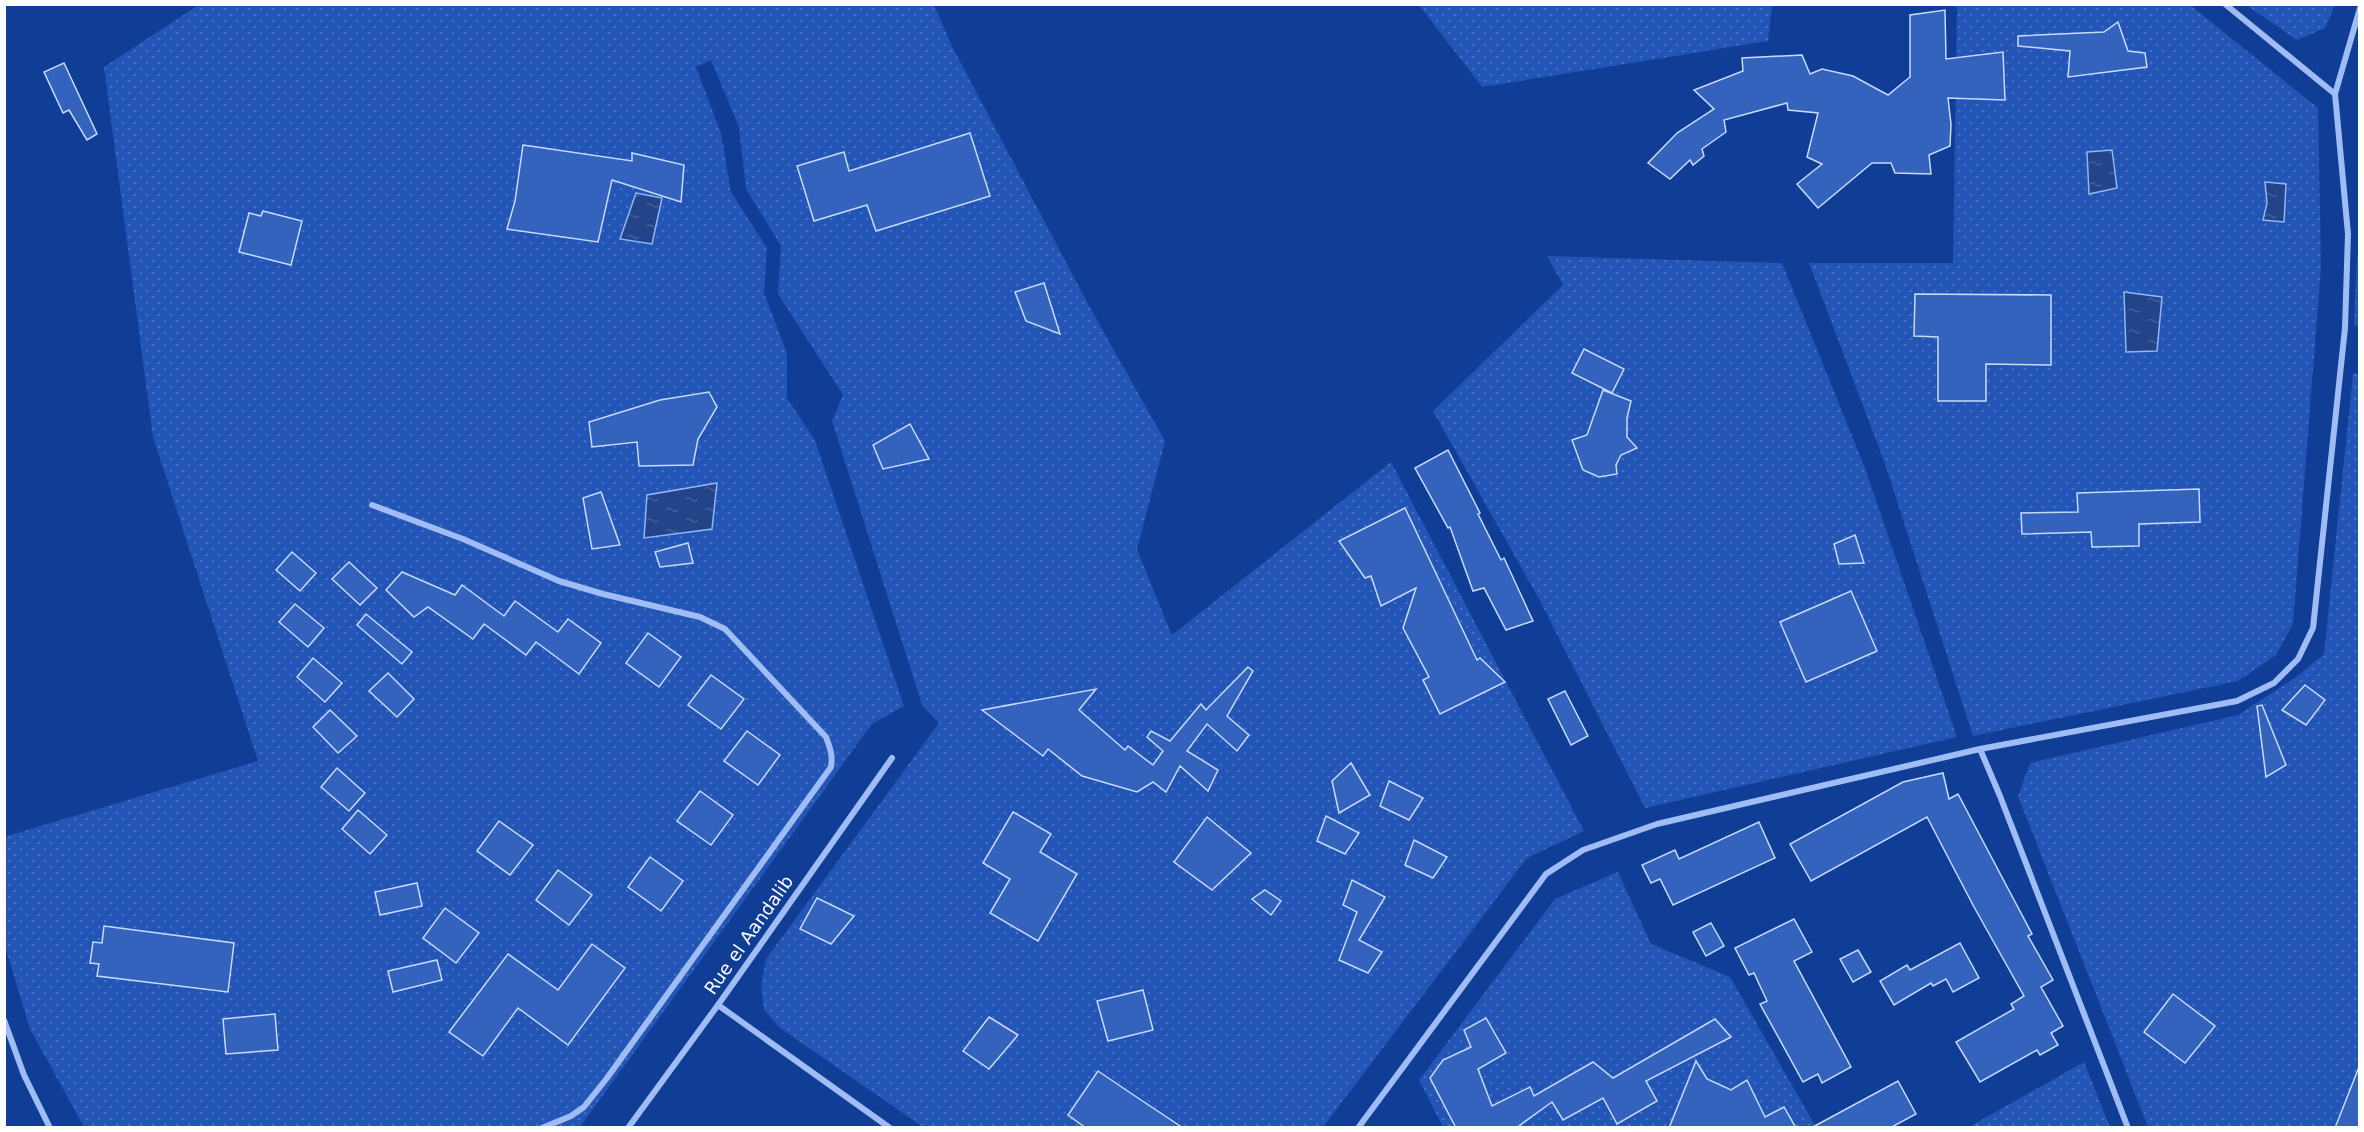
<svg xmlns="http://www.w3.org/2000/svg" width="2364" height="1132" viewBox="0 0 2364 1132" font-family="'DejaVu Sans',sans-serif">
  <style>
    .garden { fill: url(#garden-dots) }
    .water { fill: url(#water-ripples); stroke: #90b6f8; stroke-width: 1.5 }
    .building { fill: #3463bd; stroke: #c7dafe; stroke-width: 1.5 }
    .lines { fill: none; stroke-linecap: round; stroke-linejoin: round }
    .street { stroke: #9fbdf4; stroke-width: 6 }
    .labels { text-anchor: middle; stroke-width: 6; stroke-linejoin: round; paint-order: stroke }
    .street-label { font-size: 18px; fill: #fff; stroke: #103d96 }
  </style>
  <defs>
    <pattern id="garden-dots" width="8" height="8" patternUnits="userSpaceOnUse" patternTransform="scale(1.5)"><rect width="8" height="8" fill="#2255b6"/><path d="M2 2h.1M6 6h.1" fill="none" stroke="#436ec1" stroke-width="1.8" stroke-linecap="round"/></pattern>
    <pattern id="water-ripples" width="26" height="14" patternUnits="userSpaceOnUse" patternTransform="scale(1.5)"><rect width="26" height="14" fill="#234488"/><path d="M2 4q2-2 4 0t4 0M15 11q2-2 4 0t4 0" fill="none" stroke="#44609a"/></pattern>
  </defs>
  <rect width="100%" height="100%" fill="#103d96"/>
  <g class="garden">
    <path d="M 200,4 L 934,5 L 953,48 L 1089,306 L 1165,441 L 1137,550 L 1172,635 L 1391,462 L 1584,831 L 1527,858 L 1323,1127 L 923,1127 L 780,1028 L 764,1010 L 761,985 L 766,959 L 939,723 L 922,705 L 832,421 L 843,395 L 778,294 L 781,246 L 746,189 L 739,127 L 711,60 L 696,67 L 721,133 L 731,192 L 767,248 L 764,293 L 787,353 L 787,398 L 815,440 L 904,706 L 872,724 L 580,1127 L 84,1127 L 30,1029 L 5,946 L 4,837 L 258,761 L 153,437 L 104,67 Z"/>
    <path d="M 1419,5 L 1772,5 L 1768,41 L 1482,87 Z"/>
    <path d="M 1957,5 L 2190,5 L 2318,108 L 2321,267 L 2293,624 L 2276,655 L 2238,681 L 1973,736 L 1885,464 L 1809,263 L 1953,263 Z"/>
    <path d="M 2246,5 L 2335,5 L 2325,28 L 2297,40 Z"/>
    <path d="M 2357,255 L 2360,255 L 2359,328 L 2354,324 Z"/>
    <path d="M 1547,256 L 1782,263 L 1865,468 L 1957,737 L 1645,808 L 1539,599 L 1433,411 L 1563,285 Z"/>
    <path d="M 2359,373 L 2359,1127 L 2148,1127 L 2018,796 L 2030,763 L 2238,715 L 2295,678 L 2324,654 L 2353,374 Z"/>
    <path d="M 1618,872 L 1651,944 L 1730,977 L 1816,1127 L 1443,1127 L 1419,1080 L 1555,899 Z"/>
    <path d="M 2084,1062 L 2110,1127 L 1969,1127 Z"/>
  </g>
  <g class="water">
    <path d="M 2112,150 L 2117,188 L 2089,194 L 2087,152 Z"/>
    <path d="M 2265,182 L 2286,184 L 2284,222 L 2263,220 L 2267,203 Z"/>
    <path d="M 636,193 L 662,198 L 652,244 L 620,239 Z"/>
    <path d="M 2124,292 L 2162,297 L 2157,351 L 2126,352 Z"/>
    <path d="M 717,483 L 712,529 L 644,538 L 647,495 Z"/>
  </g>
  <g class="building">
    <path d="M 1945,10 L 1946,59 L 2003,52 L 2005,100 L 1948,98 L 1951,124 L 1950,146 L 1929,155 L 1931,174 L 1895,173 L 1891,163 L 1872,163 L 1818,208 L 1797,184 L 1822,164 L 1807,157 L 1818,113 L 1788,110 L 1787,103 L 1724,120 L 1726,132 L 1702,149 L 1704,156 L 1693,165 L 1690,160 L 1670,179 L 1648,163 L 1677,133 L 1714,109 L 1694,90 L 1743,71 L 1742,58 L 1802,55 L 1810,74 L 1822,69 L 1853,76 L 1888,95 L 1910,77 L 1910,15 Z"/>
    <path d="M 2118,22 L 2128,51 L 2145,53 L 2147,67 L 2068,77 L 2070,51 L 2018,46 L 2018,36 L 2104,32 Z"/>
    <path d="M 64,63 L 97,134 L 87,140 L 69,110 L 63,113 L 44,72 Z"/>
    <path d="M 970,133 L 990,196 L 876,231 L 867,205 L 814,221 L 797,166 L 844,152 L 849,171 Z"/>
    <path d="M 523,145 L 632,161 L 632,153 L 684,165 L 681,202 L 612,180 L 598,242 L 507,229 L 515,201 Z"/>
    <path d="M 263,211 L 302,221 L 291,265 L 239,252 L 249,213 L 261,216 Z"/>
    <path d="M 1044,283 L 1060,334 L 1026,321 L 1015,292 Z"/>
    <path d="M 1915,294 L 2051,295 L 2051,365 L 1986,364 L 1986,401 L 1938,401 L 1938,337 L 1914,336 Z"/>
    <path d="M 1584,349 L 1624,369 L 1612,393 L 1572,373 Z"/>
    <path d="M 1603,390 L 1631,401 L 1627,418 L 1627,437 L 1637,448 L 1621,455 L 1616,465 L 1617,474 L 1599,477 L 1583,470 L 1572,440 L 1587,435 Z"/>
    <path d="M 709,392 L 717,407 L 698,439 L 693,465 L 639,466 L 637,442 L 592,447 L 589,422 L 660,400 Z"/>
    <path d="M 910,424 L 929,459 L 883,469 L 873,445 Z"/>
    <path d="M 1448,450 L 1480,513 L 1478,514 L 1501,560 L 1504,558 L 1533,621 L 1506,630 L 1484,588 L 1473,591 L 1450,527 L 1448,528 L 1415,468 Z"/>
    <path d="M 2199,489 L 2200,522 L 2139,524 L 2139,546 L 2092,547 L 2091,532 L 2022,534 L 2021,513 L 2078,512 L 2077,493 Z"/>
    <path d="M 601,492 L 620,545 L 592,549 L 583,498 Z"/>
    <path d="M 1405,508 L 1477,660 L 1480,658 L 1505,682 L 1440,714 L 1423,680 L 1429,677 L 1403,628 L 1416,588 L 1381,606 L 1371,576 L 1365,578 L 1339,541 Z"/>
    <path d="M 1855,535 L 1864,563 L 1839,564 L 1834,544 Z"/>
    <path d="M 688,543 L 693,563 L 660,567 L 655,552 Z"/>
    <path d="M 292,552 L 316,573 L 300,591 L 276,570 Z"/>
    <path d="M 349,562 L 377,588 L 360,605 L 332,579 Z"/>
    <path d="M 402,572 L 455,595 L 462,585 L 504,616 L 515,601 L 558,632 L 568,619 L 601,643 L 579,674 L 536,642 L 526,655 L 484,624 L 473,639 L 428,607 L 414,617 L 386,590 Z"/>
    <path d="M 1851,591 L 1877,651 L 1806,682 L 1780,622 Z"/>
    <path d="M 295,604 L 324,628 L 308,647 L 279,622 Z"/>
    <path d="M 366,614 L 412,652 L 402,664 L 357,625 Z"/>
    <path d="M 648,633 L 681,657 L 659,687 L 626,663 Z"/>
    <path d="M 313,658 L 342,683 L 325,702 L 297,677 Z"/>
    <path d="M 1248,667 L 1253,671 L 1227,716 L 1249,735 L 1237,751 L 1207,724 L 1187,751 L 1218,770 L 1208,791 L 1180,766 L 1166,792 L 1153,782 L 1137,792 L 1082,776 L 1048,749 L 1043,756 L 982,710 L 1096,689 L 1079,710 L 1125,750 L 1128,746 L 1153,765 L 1163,751 L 1147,737 L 1151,731 L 1170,741 L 1201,704 L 1206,710 Z"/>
    <path d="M 388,673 L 414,699 L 397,717 L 369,691 Z"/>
    <path d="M 711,675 L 744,699 L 721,729 L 688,705 Z"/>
    <path d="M 2305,685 L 2325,700 L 2306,725 L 2282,710 Z"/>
    <path d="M 1565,691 L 1588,736 L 1571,745 L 1548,699 Z"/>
    <path d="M 2262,705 L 2286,765 L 2266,777 L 2257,706 Z"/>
    <path d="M 330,710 L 357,736 L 338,753 L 313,727 Z"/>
    <path d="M 747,731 L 780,755 L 758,785 L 724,761 Z"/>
    <path d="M 1351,763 L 1370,795 L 1339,813 L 1332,781 Z"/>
    <path d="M 337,768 L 365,793 L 349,811 L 321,787 Z"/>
    <path d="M 1943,773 L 1949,799 L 1958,794 L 2032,934 L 2028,936 L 2053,980 L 2041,987 L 2063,1026 L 2051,1033 L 2058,1045 L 2040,1055 L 2037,1050 L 1980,1082 L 1956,1042 L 2014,1009 L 2011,1004 L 2024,996 L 1974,907 L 1927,817 L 1811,881 L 1790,844 L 1903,782 Z"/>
    <path d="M 1389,781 L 1423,798 L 1409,820 L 1380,806 Z"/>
    <path d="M 700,791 L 733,815 L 711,845 L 677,821 Z"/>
    <path d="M 358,810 L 387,835 L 370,854 L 342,829 Z"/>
    <path d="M 1013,812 L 1051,834 L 1040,852 L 1077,874 L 1038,941 L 990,913 L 1010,879 L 983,863 Z"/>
    <path d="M 1326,816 L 1359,833 L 1345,854 L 1317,841 Z"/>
    <path d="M 1207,817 L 1251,853 L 1212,890 L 1174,862 Z"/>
    <path d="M 499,821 L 533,845 L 510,875 L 477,851 Z"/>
    <path d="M 1759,822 L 1775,858 L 1673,905 L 1660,879 L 1651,883 L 1642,865 L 1675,850 L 1679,859 Z"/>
    <path d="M 1414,840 L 1447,857 L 1433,878 L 1405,865 Z"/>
    <path d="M 650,857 L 683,881 L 661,911 L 628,887 Z"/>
    <path d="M 558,870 L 592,895 L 569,925 L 536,900 Z"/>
    <path d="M 1352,880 L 1385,897 L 1359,940 L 1382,952 L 1368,973 L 1339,960 L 1357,912 L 1343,905 Z"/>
    <path d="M 417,883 L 422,906 L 380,915 L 375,892 Z"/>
    <path d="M 1265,890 L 1281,901 L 1271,915 L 1252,899 Z"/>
    <path d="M 817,898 L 854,916 L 831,944 L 800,929 Z"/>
    <path d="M 445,908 L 479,933 L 456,963 L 423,938 Z"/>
    <path d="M 1794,919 L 1812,952 L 1794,961 L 1851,1067 L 1822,1083 L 1818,1074 L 1803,1082 L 1760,1004 L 1767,1001 L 1754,973 L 1749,975 L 1735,948 Z"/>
    <path d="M 1711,923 L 1724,946 L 1706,956 L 1693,932 Z"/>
    <path d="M 104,926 L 234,943 L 228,992 L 97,976 L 99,964 L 90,963 L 93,942 L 102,943 Z"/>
    <path d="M 1960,943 L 1979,978 L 1953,992 L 1946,979 L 1933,986 L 1931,983 L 1894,1005 L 1880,981 L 1907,965 L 1910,970 Z"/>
    <path d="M 592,944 L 625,968 L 568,1045 L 518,1008 L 483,1056 L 449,1032 L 508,954 L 558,990 Z"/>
    <path d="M 1858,950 L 1871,972 L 1853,982 L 1840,959 Z"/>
    <path d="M 437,960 L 442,980 L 393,992 L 388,971 Z"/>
    <path d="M 1143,990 L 1153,1030 L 1108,1041 L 1097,1001 Z"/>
    <path d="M 2173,994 L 2215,1026 L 2185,1063 L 2144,1032 Z"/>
    <path d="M 275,1014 L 278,1050 L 226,1054 L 223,1019 Z"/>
    <path d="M 989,1017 L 1018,1035 L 989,1069 L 963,1051 Z"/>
    <path d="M 1486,1018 L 1506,1053 L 1478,1069 L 1492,1106 L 1530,1087 L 1534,1096 L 1593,1062 L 1613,1078 L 1715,1019 L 1731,1037 L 1646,1081 L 1657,1101 L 1617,1124 L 1603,1098 L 1563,1120 L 1552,1102 L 1516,1128 L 1456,1128 L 1430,1078 L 1443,1060 L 1471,1047 L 1464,1030 Z"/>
    <path d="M 1696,1061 L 1707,1079 L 1731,1090 L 1747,1080 L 1765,1117 L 1784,1107 L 1796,1128 L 1669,1128 Z"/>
    <path d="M 2359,1067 L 2360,1128 L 2335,1128 Z"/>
    <path d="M 1098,1071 L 1135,1096 L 1183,1128 L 1086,1128 L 1068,1115 Z"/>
    <path d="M 1898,1081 L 1916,1114 L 1890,1128 L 1811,1128 Z"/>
  </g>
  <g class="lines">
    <g class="street">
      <path d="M 2225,4 L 2335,94"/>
      <path d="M 372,505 L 463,539 L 559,581 L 603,594 L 700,617 L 725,629 L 826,737 C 830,748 833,755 831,767 L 607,1078 L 584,1107 L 571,1116 L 542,1128"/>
      <path d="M 1980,749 L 2000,796 L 2128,1128"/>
      <path d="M 718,1005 L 890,1128"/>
      <path d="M 4,1020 L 24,1075 L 50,1128"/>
      <path d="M 628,1128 L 718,1005 L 892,758"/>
      <path d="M 1358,1128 L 1546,874 L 1583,850 L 1657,824 L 1980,749 L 2237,701 L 2274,683 L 2298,659 L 2313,628 L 2345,328 L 2348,234 L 2335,94 L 2360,8"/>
    </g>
  </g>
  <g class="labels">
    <g class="street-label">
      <text transform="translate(749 935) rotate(-55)" y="6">Rue el Aandalib</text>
    </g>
  </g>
  <rect width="2364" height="1132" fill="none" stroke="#ffffff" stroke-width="12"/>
</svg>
